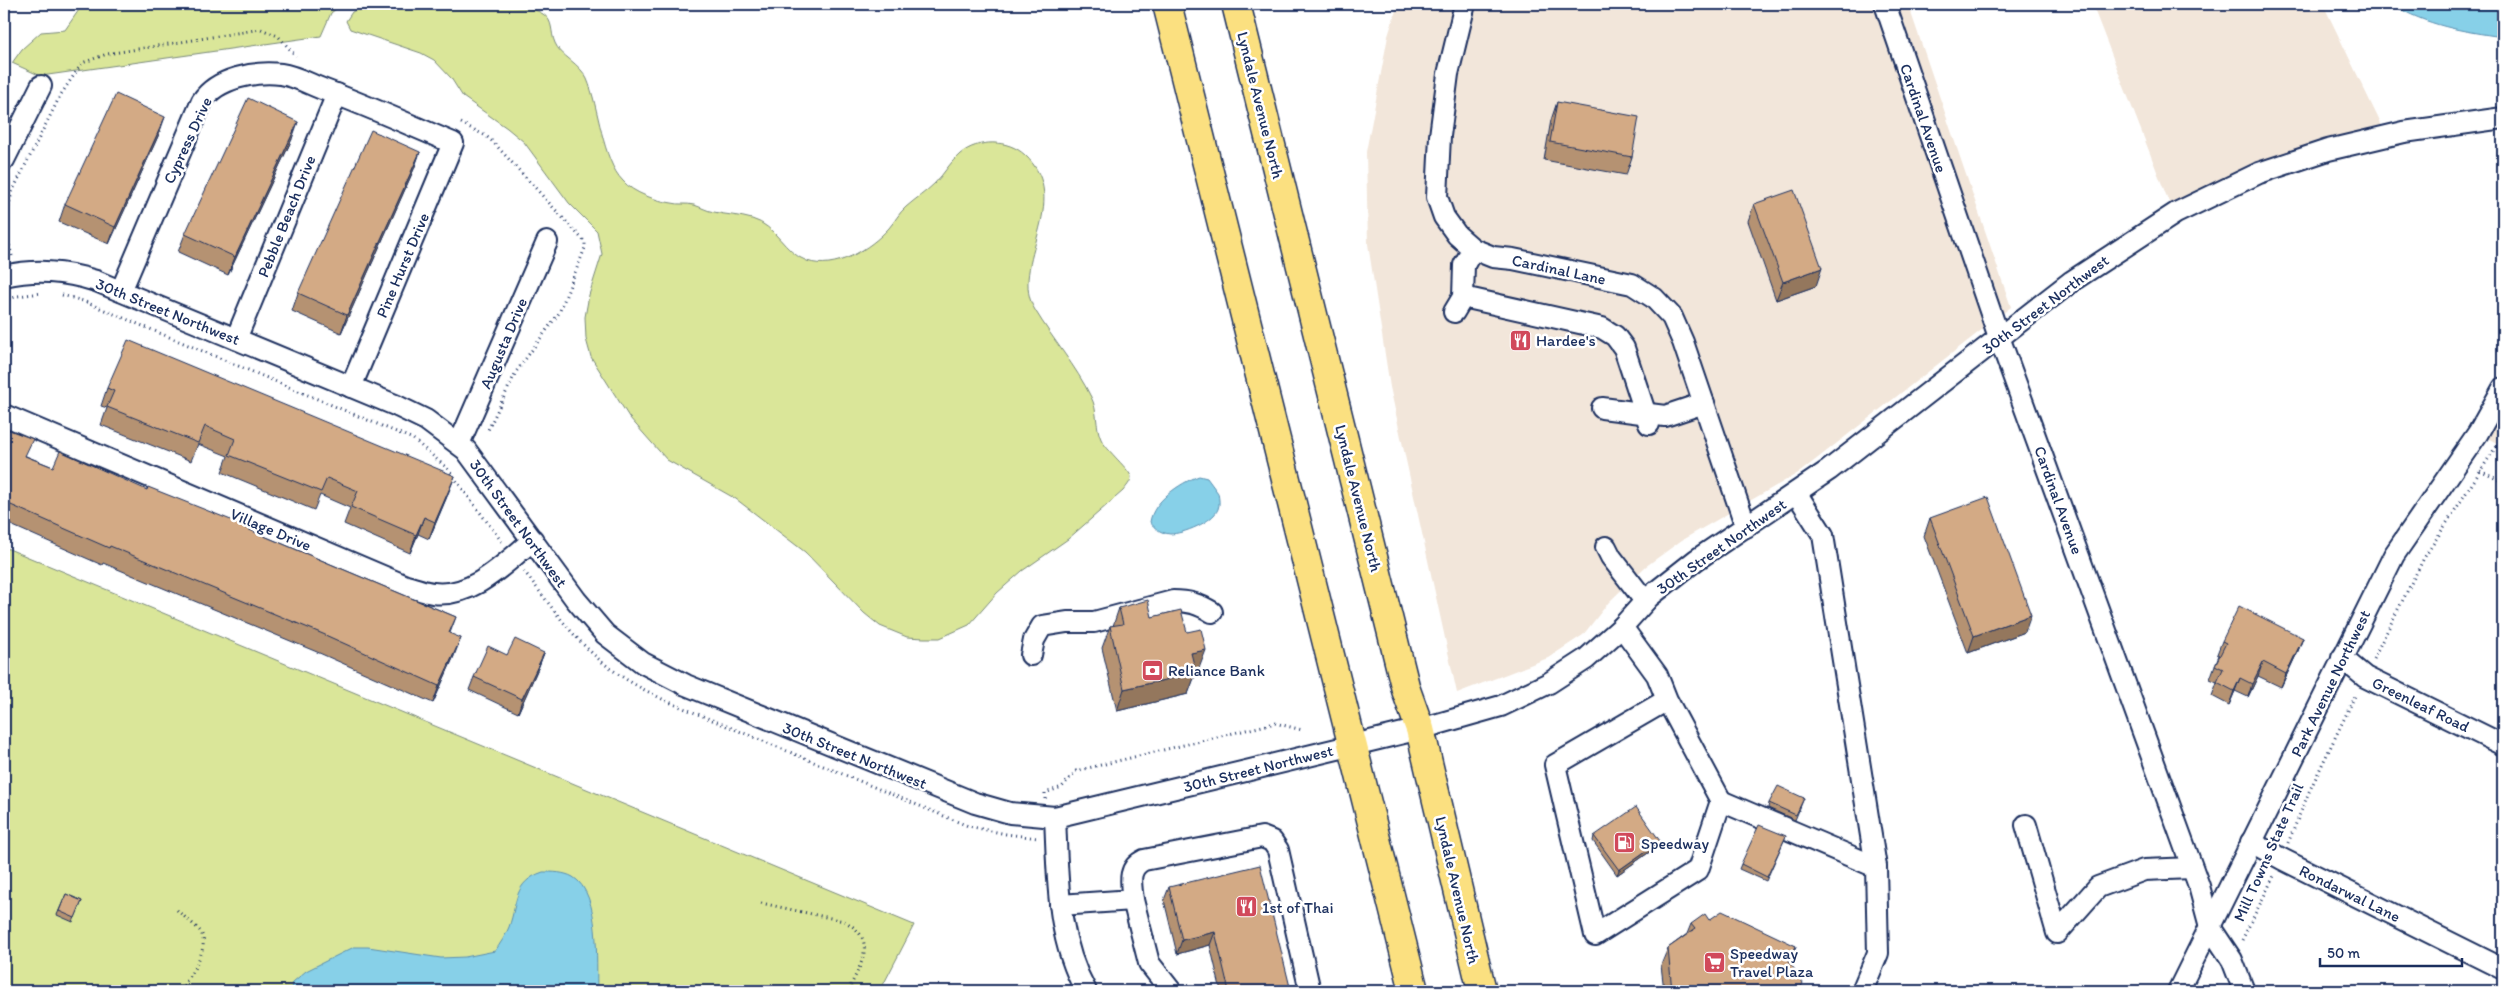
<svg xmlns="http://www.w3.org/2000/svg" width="2507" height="995" viewBox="0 0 2507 995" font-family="Itim,sans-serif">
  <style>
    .built { fill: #f2e6da }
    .green { fill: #dae699; stroke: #7a8a7c }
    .water { fill: #87d0e8; stroke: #5c90b1 }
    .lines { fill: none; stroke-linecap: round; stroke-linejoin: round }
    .minor-casing { stroke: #1b2f5e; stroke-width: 24 }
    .highway-casing { stroke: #1b2f5e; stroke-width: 31 }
    .path { stroke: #1b2f5e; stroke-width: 3; stroke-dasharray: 1 4; stroke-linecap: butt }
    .minor { stroke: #fff; stroke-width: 20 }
    .highway { stroke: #fbe080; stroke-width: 28 }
    .wall { fill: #b59272; stroke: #1b2f5e }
    .shaded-wall { fill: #94775d; stroke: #1b2f5e }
    .building { fill: #d3aa85; stroke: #1b2f5e }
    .labels { text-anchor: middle; stroke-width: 5; stroke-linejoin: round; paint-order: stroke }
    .street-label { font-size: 16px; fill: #1b2f5e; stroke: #fff }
    .poi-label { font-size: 16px; fill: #1b2f5e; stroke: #fff; text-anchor: start }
  </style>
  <rect width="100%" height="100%" fill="#fff"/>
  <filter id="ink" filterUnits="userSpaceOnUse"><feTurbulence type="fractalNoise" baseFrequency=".02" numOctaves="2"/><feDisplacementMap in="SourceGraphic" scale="10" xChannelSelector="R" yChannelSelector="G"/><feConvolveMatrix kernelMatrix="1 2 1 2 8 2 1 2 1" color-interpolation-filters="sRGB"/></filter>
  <g filter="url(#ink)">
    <g class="built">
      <path d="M 1398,4 L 1908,4 L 2011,307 L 1800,472 L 1682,540 L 1645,567 L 1609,602 L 1583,635 L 1548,658 L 1457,693 L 1390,387 L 1368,244 L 1366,152 L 1388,36 Z"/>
      <path d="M 2092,4 L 2323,4 L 2383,128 L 2330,138 L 2287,153 L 2232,175 L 2170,205 Z"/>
      <path d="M 2503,410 L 2503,446 L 2487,438 Z"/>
    </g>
    <g class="green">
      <path d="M 83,4 L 342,4 L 331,13 L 321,36 L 41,76 L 12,63 L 22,49 L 41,32 L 65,30 Z"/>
      <path d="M 367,4 L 501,4 C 515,9 530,5 543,14 C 554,21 550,32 555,43 C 560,56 580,63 587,79 C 599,107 602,160 623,181 C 633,193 657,201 672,203 C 679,205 686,203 694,205 C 701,207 707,211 714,212 C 726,215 739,215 752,219 C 777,226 783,252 807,261 C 835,271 870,249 889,228 C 895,221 899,213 906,207 C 915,199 926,192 935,183 C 944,174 950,162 960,154 C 978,139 1008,139 1025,155 C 1075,202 1007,265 1035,310 C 1053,340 1076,366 1091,397 C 1098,410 1095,426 1101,439 C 1106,450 1131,471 1131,477 C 1131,482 1126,487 1123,491 L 1068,539 L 1022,571 L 997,593 L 969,625 L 940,638 L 924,638 L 907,637 L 880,626 L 864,613 L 805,552 L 736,499 L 667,460 L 629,417 L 591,357 L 586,339 L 585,317 L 589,295 L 602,254 L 597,231 L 569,203 L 524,142 L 507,128 L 463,97 L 451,78 L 434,60 L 421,53 L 350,29 L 346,21 L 352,12 Z"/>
      <path d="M 4,547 L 914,925 L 880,991 L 4,991 Z"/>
    </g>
    <g class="water">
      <path d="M 2391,4 L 2503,4 L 2503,37 C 2461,31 2428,26 2391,4 Z"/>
      <path d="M 1199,476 L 1207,478 L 1218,493 C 1219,499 1220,504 1218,509 C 1213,522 1183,534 1170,534 C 1161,533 1155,529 1150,522 C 1153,501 1180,483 1199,476 Z"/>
      <path d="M 543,872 C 553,872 564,872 573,877 C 601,894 596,963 597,991 L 291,991 L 293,982 L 306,971 L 354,947 L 368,947 L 441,958 L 465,957 L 495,951 C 500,944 506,935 509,927 C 518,902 513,882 543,872 Z"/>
    </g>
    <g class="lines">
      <defs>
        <g id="minor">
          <path d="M 1465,4 L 1448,74 L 1440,136 L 1437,197 L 1444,217 L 1457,235 L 1473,249 L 1493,257 L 1513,259 L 1632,284 L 1654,298 L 1672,317 L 1683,342 L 1746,527"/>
          <path d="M 1885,4 L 1999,337 L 2199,886 L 2210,927 L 2232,960 L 2244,991"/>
          <path d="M 4,160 L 41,86"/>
          <path d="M 4,276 C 36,269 64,271 96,281 L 395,405 L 426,420 L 466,450 L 576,600 L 605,634 L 643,663 L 686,685 L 975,803 L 1010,813 L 1055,817 L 1420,729 L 1501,706 L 1549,683 L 1586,659 L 1622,627 L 1649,597 L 1696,560 L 1829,470 L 2072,281 L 2176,213 L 2259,173 L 2328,150 L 2404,132 L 2503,118"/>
          <path d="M 121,291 L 202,101 C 217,78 255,71 281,74 C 296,76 311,85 325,90 C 368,106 410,125 453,143 L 351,387"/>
          <path d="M 1463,297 L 1602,328 L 1615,336 L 1624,348 L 1649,424"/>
          <path d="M 1454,312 L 1463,297 L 1464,265 L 1473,249"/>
          <path d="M 236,339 L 337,94"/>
          <path d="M 1602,408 L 1665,416 L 1704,403"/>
          <path d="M 4,415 L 406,586 C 415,588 424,592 433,593 C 473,598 505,563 533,540"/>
          <path d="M 459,444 L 547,242"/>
          <path d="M 1797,494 L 1823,535 L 1876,867 L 1878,953 L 1862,991"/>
          <path d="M 1606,547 L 1611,557 L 1645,601"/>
          <path d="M 1622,627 L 1657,675 L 1667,700 L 1555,765 L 1595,935 L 1698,870 L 1721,801 L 1667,700"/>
          <path d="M 1031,655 L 1034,640 L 1042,626 L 1067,622 L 1094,622 L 1173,601 C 1189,601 1199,604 1212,612"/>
          <path d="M 2342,658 L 2365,677 L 2503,745"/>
          <path d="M 1721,801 L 1876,867"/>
          <path d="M 1055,817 C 1058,878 1056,937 1086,991"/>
          <path d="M 2026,825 L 2057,933 L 2098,887 L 2144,870 L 2192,868"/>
          <path d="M 2251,842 L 2282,859 L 2503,969"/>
          <path d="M 1133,900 L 1149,963 L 1171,991"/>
          <path d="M 1060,905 L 1133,900 C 1131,883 1127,868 1144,860 L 1262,837 L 1272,841 L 1278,850 L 1310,991"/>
          <path d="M 2178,991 L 2394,555 L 2478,433 L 2503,388"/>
        </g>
        <g id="highway">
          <path d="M 1167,4 L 1414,991"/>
          <path d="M 1236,4 L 1406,690 L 1420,729 L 1482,991"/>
        </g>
      </defs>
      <use href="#minor" class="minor-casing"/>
      <use href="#highway" class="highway-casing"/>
      <g class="path">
        <path d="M 461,123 L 486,136 L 494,143 L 585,242 L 585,248 L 559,313 L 516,372 L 487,432"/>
        <path d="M 12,256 L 7,235 L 6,219 L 12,192 L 60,96 L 82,63 L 107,54 L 261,29 L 278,36 L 296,56"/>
        <path d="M 62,295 L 83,301 L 413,439 L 447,468 L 502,542"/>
        <path d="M 4,301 L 18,296 L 41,293"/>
        <path d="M 2480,471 L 2503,482"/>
        <path d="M 524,571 C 551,606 577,645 614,671 C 630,683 647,691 664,700 L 968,826 L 1006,834 L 1038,838"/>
        <path d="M 2373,659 L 2424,558 L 2503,436"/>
        <path d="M 1045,799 L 1045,793 L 1062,787 L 1076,771 L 1275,723 L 1302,730"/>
        <path d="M 2288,843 L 2309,792 L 2356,694"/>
        <path d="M 761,903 L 844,921 C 879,940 861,963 848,991"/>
        <path d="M 177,910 C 184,917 194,924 200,931 C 212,948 188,977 180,991"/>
        <path d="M 2242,940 L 2274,876"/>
        <path d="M 2215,991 L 2220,983"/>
      </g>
      <use href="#minor" class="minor"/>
      <use href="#highway" class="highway"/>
    </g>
    <g class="wall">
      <path d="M 1557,102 L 1632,157 L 1626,175 L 1544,160 L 1551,120 Z"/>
      <path d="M 159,134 L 109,244 L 59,222 L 65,204 Z"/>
      <path d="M 292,139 L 228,275 L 178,252 L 185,234 Z"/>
      <path d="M 420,152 L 414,169 L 341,333 L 292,311 L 298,293 Z"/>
      <path d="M 1754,204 L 1816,286 L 1776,300 L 1748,221 Z"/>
      <path d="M 107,388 L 448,494 L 429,539 L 418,534 L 410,553 L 344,524 L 350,508 L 320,495 L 314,510 L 222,472 L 228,456 L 198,444 L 191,461 L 101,425 L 107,408 L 101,406 Z"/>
      <path d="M 4,428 L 26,456 L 53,467 L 147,490 L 245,528 L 456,617 L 450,633 L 454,656 L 433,703 L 317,652 L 103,563 L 102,565 L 4,522 Z"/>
      <path d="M 1930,518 L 2025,632 L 1968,653 L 1924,536 Z"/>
      <path d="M 1119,608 L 1152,617 L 1187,632 L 1198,671 L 1196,672 L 1188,694 L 1117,711 L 1102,648 L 1110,626 L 1113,626 Z"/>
      <path d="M 2303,638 L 2298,651 L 2281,687 L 2258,676 L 2248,697 L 2235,691 L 2229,705 L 2212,696 L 2217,682 L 2210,679 L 2215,665 L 2219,655 L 2217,654 L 2222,641 Z"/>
      <path d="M 544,653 L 539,666 L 518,713 L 469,690 L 474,677 L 507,655 Z"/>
      <path d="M 1804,798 L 1795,820 L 1768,808 L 1769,803 Z"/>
      <path d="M 1594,836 L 1660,841 L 1658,846 L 1617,875 L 1593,841 Z"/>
      <path d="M 1786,836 L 1766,881 L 1739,869 L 1741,864 Z"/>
      <path d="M 1169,887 L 1291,991 L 1221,991 L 1210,945 L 1177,954 L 1164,900 Z"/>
      <path d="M 66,894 L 82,901 L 73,922 L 57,915 Z"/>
      <path d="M 1709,920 L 1796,946 L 1790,962 L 1800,991 L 1664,991 L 1661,965 L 1668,948 L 1687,934 L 1691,924 Z"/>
    </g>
    <g class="shaded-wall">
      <path d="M 165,117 L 159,134 L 109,244 L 115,227 Z"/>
      <path d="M 298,122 L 292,139 L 228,275 L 235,257 Z"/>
      <path d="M 420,152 L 414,169 L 341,333 L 347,315 Z"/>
      <path d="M 1822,268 L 1816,286 L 1776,300 L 1783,282 Z"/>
      <path d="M 455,476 L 448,494 L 429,539 L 435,522 Z"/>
      <path d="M 424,517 L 418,534 L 410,553 L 416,535 Z"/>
      <path d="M 2031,615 L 2025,632 L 1968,653 L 1974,636 Z"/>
      <path d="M 461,638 L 454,656 L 433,703 L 439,686 Z"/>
      <path d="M 2303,638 L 2298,651 L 2281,687 L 2286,674 Z"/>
      <path d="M 1206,650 L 1198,671 L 1184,675 L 1191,653 Z"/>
      <path d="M 544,653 L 539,666 L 518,713 L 522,699 Z"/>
      <path d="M 2263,662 L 2258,676 L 2248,697 L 2252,684 Z"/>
      <path d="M 1196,673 L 1188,694 L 1117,711 L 1124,689 Z"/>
      <path d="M 2240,678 L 2235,691 L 2229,705 L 2234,691 Z"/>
      <path d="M 1660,841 L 1658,846 L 1617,875 L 1619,870 Z"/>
      <path d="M 1215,932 L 1210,945 L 1177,954 L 1182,940 Z"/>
    </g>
    <g class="building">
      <path d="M 116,94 L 165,117 L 115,227 L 65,204 Z"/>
      <path d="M 248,98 L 298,122 L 235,257 L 185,234 Z"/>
      <path d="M 1557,102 L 1639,117 L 1632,157 L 1550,142 Z"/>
      <path d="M 371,130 L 420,152 L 347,315 L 298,293 Z"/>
      <path d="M 1794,190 L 1822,268 L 1783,282 L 1754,204 Z"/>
      <path d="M 128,340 L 455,476 L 435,522 L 424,517 L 416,535 L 351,507 L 358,491 L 327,478 L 321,492 L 229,455 L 235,439 L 205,426 L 198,443 L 107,407 L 114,391 L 107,388 Z"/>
      <path d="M 4,428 L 33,439 L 25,456 L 53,467 L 60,451 L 147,490 L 148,487 L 246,526 L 245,528 L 456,617 L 449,633 L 461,638 L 439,686 L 323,634 L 110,546 L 109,548 L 4,502 Z"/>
      <path d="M 1988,497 L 2031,615 L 1974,636 L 1930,518 Z"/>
      <path d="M 1148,600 L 1152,617 L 1181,610 L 1187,632 L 1201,629 L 1206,650 L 1191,653 L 1196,673 L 1124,689 L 1110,626 L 1123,624 L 1119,608 Z"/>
      <path d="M 2239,606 L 2303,638 L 2286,674 L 2263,662 L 2252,684 L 2240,678 L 2234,691 L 2217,682 L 2223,669 L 2215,665 L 2226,643 L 2222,641 Z"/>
      <path d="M 515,639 L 544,653 L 522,699 L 474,677 L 488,646 L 507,655 Z"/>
      <path d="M 1778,786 L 1804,798 L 1796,815 L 1769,803 Z"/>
      <path d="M 1636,807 L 1660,841 L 1619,870 L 1594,836 Z"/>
      <path d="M 1759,825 L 1786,836 L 1767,877 L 1741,864 Z"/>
      <path d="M 1260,865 L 1291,991 L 1229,991 L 1215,932 L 1182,940 L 1169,887 Z"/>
      <path d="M 66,894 L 82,901 L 75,918 L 59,911 Z"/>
      <path d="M 1722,911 L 1796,946 L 1789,961 L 1803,983 L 1799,991 L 1789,991 L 1777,986 L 1775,991 L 1672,991 L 1668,948 L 1695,929 L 1691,924 L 1705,914 L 1709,920 Z"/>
    </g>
  </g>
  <defs>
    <symbol id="restaurant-square" viewBox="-11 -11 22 22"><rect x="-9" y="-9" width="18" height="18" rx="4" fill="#d1495b" stroke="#fff"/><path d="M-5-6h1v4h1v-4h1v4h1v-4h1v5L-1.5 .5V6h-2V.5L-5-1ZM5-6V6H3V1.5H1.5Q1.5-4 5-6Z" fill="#fff"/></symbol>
    <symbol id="bank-square" viewBox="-11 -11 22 22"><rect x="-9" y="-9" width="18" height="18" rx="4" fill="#d1495b" stroke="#fff"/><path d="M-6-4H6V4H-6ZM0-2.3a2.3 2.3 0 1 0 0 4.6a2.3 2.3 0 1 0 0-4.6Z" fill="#fff"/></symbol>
    <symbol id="fuel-square" viewBox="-11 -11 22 22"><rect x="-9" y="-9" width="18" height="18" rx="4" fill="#d1495b" stroke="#fff"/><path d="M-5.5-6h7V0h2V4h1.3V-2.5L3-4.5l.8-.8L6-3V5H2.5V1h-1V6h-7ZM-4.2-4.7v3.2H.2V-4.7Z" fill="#fff"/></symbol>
    <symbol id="supermarket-square" viewBox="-11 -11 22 22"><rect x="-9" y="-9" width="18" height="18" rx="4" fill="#d1495b" stroke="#fff"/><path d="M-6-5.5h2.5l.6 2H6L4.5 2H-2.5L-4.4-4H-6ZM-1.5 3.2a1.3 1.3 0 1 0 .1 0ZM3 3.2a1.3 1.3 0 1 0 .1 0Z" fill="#fff"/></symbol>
  </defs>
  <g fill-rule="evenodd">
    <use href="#restaurant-square" x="1508" y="328" width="25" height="25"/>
    <use href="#bank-square" x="1140" y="658" width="25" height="25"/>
    <use href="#fuel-square" x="1612" y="830" width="25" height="25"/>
    <use href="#restaurant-square" x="1234" y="894" width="25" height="25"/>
    <use href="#supermarket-square" x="1702" y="950" width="25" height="25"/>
  </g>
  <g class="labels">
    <g class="street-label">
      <text transform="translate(1261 105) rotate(76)" y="6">Lyndale Avenue North</text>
      <text transform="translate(1924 118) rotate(71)" y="6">Cardinal Avenue</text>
      <text transform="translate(187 140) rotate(-65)" y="6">Cypress Drive</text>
      <text transform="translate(286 216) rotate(-68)" y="6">Pebble Beach Drive</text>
      <text transform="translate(402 265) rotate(-67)" y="6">Pine Hurst Drive</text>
      <text transform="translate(1559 269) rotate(12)" y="6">Cardinal Lane</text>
      <text transform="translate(2045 304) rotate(-37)" y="6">30th Street Northwest</text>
      <text transform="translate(168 311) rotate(22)" y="6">30th Street Northwest</text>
      <text transform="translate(503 343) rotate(-67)" y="6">Augusta Drive</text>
      <text transform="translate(1359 498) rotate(76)" y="6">Lyndale Avenue North</text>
      <text transform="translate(2059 500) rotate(70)" y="6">Cardinal Avenue</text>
      <text transform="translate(519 523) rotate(54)" y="6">30th Street Northwest</text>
      <text transform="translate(271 529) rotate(23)" y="6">Village Drive</text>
      <text transform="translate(1721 546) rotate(-35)" y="6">30th Street Northwest</text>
      <text transform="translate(2330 683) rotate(-64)" y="6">Park Avenue Northwest</text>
      <text transform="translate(2421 704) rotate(26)" y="6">Greenleaf Road</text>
      <text transform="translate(855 755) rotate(22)" y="6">30th Street Northwest</text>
      <text transform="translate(1258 768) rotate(-14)" y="6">30th Street Northwest</text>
      <text transform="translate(2268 852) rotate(-66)" y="6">Mill Towns State Trail</text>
      <text transform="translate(1458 890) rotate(77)" y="6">Lyndale Avenue North</text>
      <text transform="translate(2350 893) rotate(26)" y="6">Rondarwal Lane</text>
    </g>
    <g class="poi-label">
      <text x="1536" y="346">Hardee's</text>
      <text x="1168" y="676">Reliance Bank</text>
      <text x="1641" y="849">Speedway</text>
      <text x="1262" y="913">1st of Thai</text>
      <text x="1730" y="959">Speedway<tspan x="1730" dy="18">Travel Plaza</tspan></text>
    </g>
  </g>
  <rect width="2507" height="995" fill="none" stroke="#fff" stroke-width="20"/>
  <rect x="10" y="10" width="2487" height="975" fill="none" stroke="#1b2f5e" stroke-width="2" filter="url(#ink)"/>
  <path d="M2320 958v8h142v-8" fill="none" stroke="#1b2f5e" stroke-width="2.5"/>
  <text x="2327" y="958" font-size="15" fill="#1b2f5e" stroke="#ffffff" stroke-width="4" paint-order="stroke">50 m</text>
</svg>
